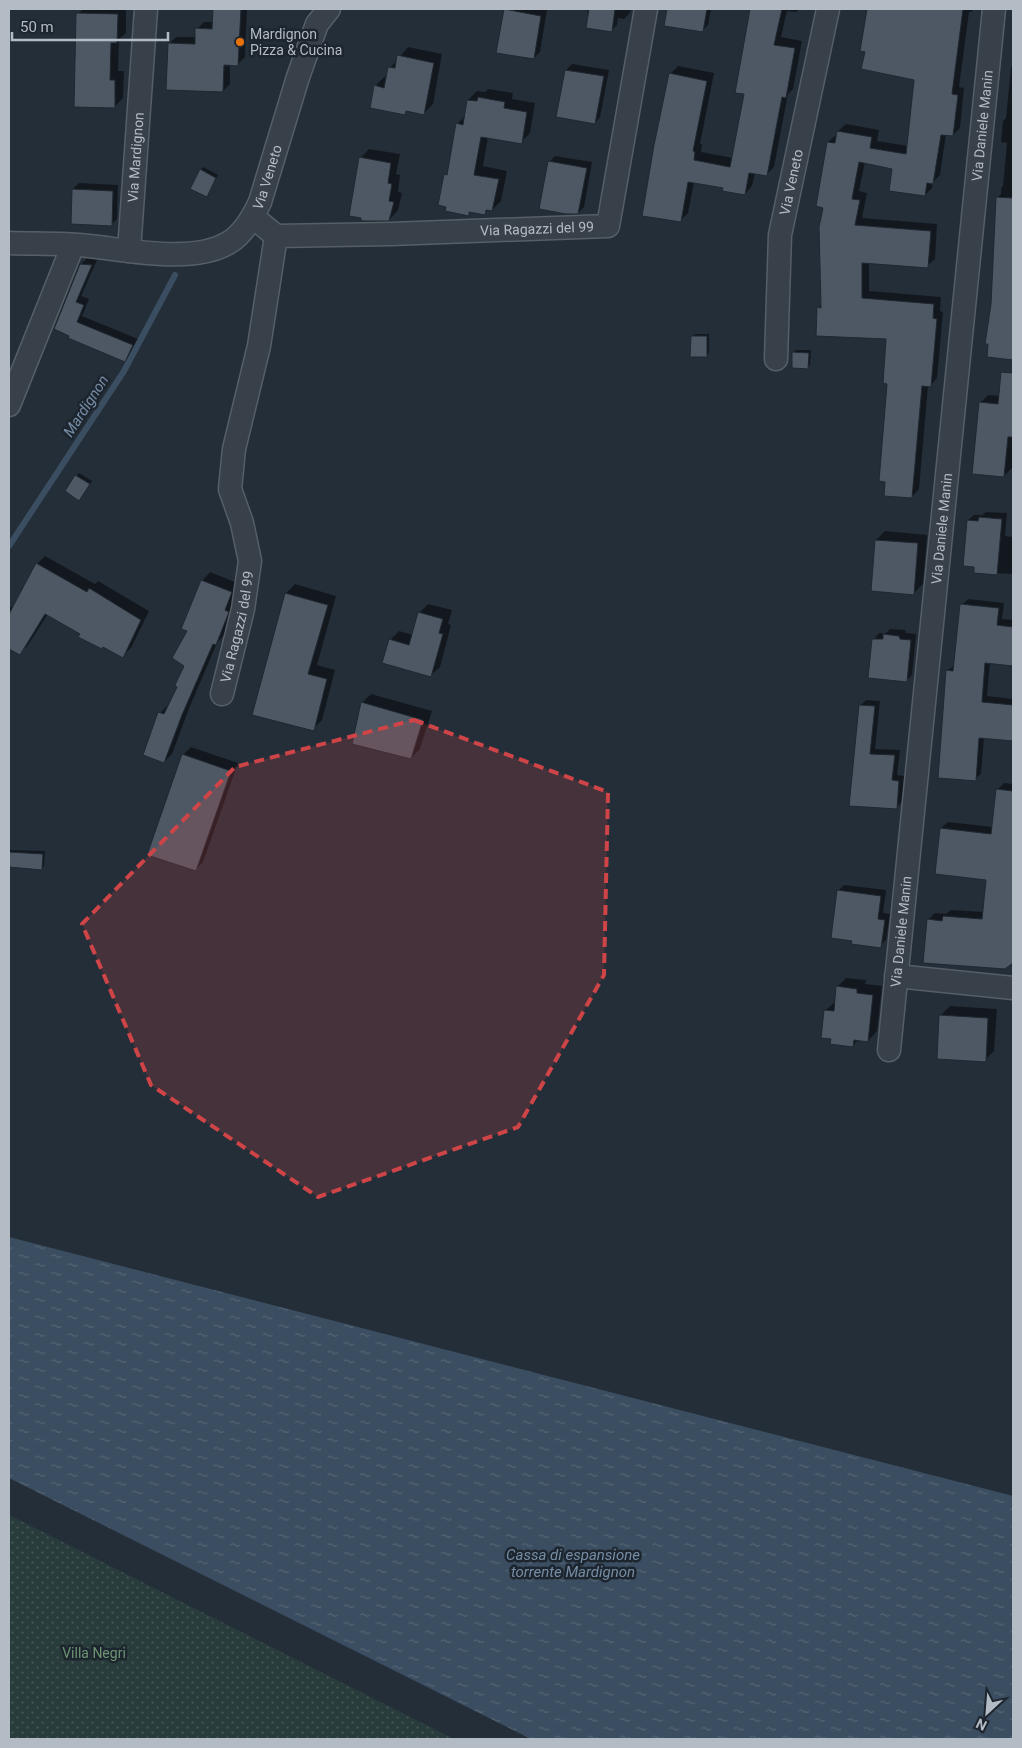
<svg xmlns="http://www.w3.org/2000/svg" width="1022" height="1748" viewBox="0 0 1022 1748" font-family="Roboto,sans-serif">
  <style>
    .green { fill: url(#green-dots) }
    .water { fill: url(#water-ripples) }
    .shadow { fill: #0007 }
    .lines { fill: none; stroke-linecap: round; stroke-linejoin: round }
    .stream { stroke: #3b4d60; stroke-width: 6 }
    .building { fill: #4d5864; stroke: #1f2730 }
    .minor-casing { stroke: #565e67; stroke-width: 25 }
    .minor { stroke: #384049; stroke-width: 22 }
    .marked { fill: #cf4547; fill-opacity: 0.2; stroke: #cf4547; stroke-width: 4; stroke-dasharray: 10 6; stroke-linejoin: round }
    .food-dot { fill: #e8710a; stroke: #1d252e; stroke-width: 2 }
    .labels { text-anchor: middle; stroke-width: 5; stroke-linejoin: round; paint-order: stroke }
    .poi-label { font-size: 14px; fill: #b3bbc5; stroke: #1d252e; text-anchor: start }
    .street-label { font-size: 14px; fill: #b3bbc5; stroke: #1d252e }
    .park-label { font-size: 14px; fill: #6c9473; stroke: #1d252e }
    .water-label { font-size: 15px; font-style: italic; fill: #768da6; stroke: #1d252e }
  </style>
  <defs>
    <pattern id="green-dots" width="8" height="8" patternUnits="userSpaceOnUse" patternTransform="scale(1.25)"><rect width="8" height="8" fill="#293c3c"/><path d="M2 2h.1M6 6h.1" fill="none" stroke="#465657" stroke-width="1.8" stroke-linecap="round"/></pattern>
    <pattern id="water-ripples" width="26" height="14" patternUnits="userSpaceOnUse" patternTransform="scale(1.25)"><rect width="26" height="14" fill="#3b4d60"/><path d="M2 4q2-2 4 0t4 0M15 11q2-2 4 0t4 0" fill="none" stroke="#556575"/></pattern>
  </defs>
  <rect width="100%" height="100%" fill="#242e39"/>
  <path class="green" d="M 9,1515 L 454,1739 L 9,1739 Z"/>
  <path class="water" d="M 9,1237 L 1013,1496 L 1013,1739 L 531,1739 L 9,1478 Z"/>
  <g class="shadow">
    <path d="M 83,9 L 126,9 L 126,33 L 119,39 L 118,71 L 124,71 L 123,98 L 114,107 L 78,14 Z"/>
    <path d="M 214,9 L 247,9 L 245,57 L 238,64 L 230,64 L 230,84 L 223,91 L 169,44 L 176,37 L 196,37 L 197,29 L 204,22 L 214,22 Z"/>
    <path d="M 506,9 L 547,10 L 540,52 L 534,58 Z"/>
    <path d="M 588,9 L 631,9 L 630,13 L 624,19 L 618,18 L 617,25 L 611,30 L 590,13 L 587,13 Z"/>
    <path d="M 668,9 L 711,9 L 708,25 L 702,31 L 666,25 Z"/>
    <path d="M 752,9 L 800,9 L 796,12 L 787,11 L 781,37 L 802,41 L 793,89 L 788,94 L 774,167 L 766,175 L 755,173 L 752,186 L 745,194 L 724,187 L 694,182 L 688,213 L 680,221 L 670,74 L 678,66 L 714,73 L 700,144 L 702,144 L 701,152 L 733,158 L 746,93 L 736,92 Z"/>
    <path d="M 869,9 L 974,9 L 971,12 L 969,12 L 959,87 L 964,88 L 960,128 L 953,135 L 946,134 L 940,175 L 933,182 L 932,188 L 925,195 L 894,168 L 865,162 L 859,191 L 867,193 L 862,218 L 937,224 L 935,259 L 927,266 L 869,262 L 869,291 L 941,297 L 940,311 L 943,312 L 937,378 L 930,386 L 928,386 L 919,489 L 912,497 L 889,383 L 887,337 L 818,308 L 822,304 L 825,207 L 818,205 L 828,142 L 836,135 L 838,135 L 838,131 L 846,124 L 879,130 L 877,141 L 908,146 L 915,79 L 866,51 L 861,50 Z"/>
    <path d="M 408,47 L 442,54 L 433,104 L 424,113 L 408,110 L 405,113 L 375,86 L 384,77 L 388,78 L 390,68 Z"/>
    <path d="M 572,64 L 609,70 L 600,117 L 595,123 L 558,116 L 566,70 Z"/>
    <path d="M 1013,65 L 1013,358 L 988,356 L 997,198 L 1001,194 L 1001,188 L 1003,186 L 1007,143 L 1001,142 L 1003,121 L 1006,118 L 1011,67 Z"/>
    <path d="M 488,89 L 513,93 L 512,99 L 535,103 L 530,133 L 521,142 L 488,137 L 483,166 L 507,171 L 501,201 L 492,210 L 489,209 L 484,214 L 471,211 L 468,215 L 445,175 L 450,170 L 457,124 L 466,115 L 468,100 L 477,91 L 485,92 Z"/>
    <path d="M 369,149 L 400,154 L 396,174 L 400,175 L 398,192 L 402,193 L 398,210 L 389,220 L 360,158 Z"/>
    <path d="M 555,156 L 592,162 L 584,207 L 578,213 L 549,162 Z"/>
    <path d="M 203,167 L 218,175 L 207,195 L 201,170 Z"/>
    <path d="M 79,183 L 118,185 L 117,219 L 111,225 L 73,189 Z"/>
    <path d="M 87,258 L 97,260 L 81,296 L 89,299 L 82,316 L 138,339 L 131,355 L 125,361 L 70,337 L 81,264 Z"/>
    <path d="M 695,334 L 709,334 L 709,353 L 706,356 L 692,337 Z"/>
    <path d="M 796,350 L 811,350 L 810,365 L 807,368 L 794,352 Z"/>
    <path d="M 1008,392 L 1013,392 L 1013,453 L 1012,468 L 1004,476 L 980,403 L 988,395 L 1003,396 Z"/>
    <path d="M 79,473 L 92,481 L 82,497 L 67,491 Z"/>
    <path d="M 986,512 L 1007,513 L 1005,536 L 1013,537 L 1013,574 L 975,572 L 968,520 L 974,515 L 982,515 Z"/>
    <path d="M 885,531 L 927,535 L 923,584 L 914,593 L 876,540 Z"/>
    <path d="M 45,556 L 95,584 L 98,581 L 149,611 L 131,648 L 122,656 L 48,614 L 28,645 L 19,654 L 9,647 L 9,606 L 13,608 L 37,564 Z"/>
    <path d="M 210,572 L 240,584 L 236,604 L 224,635 L 217,643 L 190,706 L 172,754 L 164,762 L 160,713 L 168,705 L 170,706 L 179,687 L 185,665 L 188,631 L 202,581 Z"/>
    <path d="M 295,584 L 336,596 L 317,665 L 335,670 L 322,720 L 313,729 L 286,593 Z"/>
    <path d="M 968,599 L 1004,603 L 1002,619 L 1013,620 L 1013,664 L 990,662 L 987,696 L 1013,699 L 1013,740 L 984,737 L 981,774 L 975,779 L 947,671 L 955,665 L 962,605 Z"/>
    <path d="M 428,604 L 452,610 L 448,624 L 451,625 L 440,667 L 430,676 L 390,640 L 399,631 L 413,635 L 419,613 Z"/>
    <path d="M 890,629 L 905,630 L 906,633 L 916,634 L 912,675 L 906,681 L 874,639 L 879,633 L 885,634 Z"/>
    <path d="M 371,694 L 432,711 L 420,749 L 411,758 L 362,703 Z"/>
    <path d="M 866,700 L 880,701 L 875,749 L 900,750 L 897,775 L 904,776 L 902,802 L 896,808 L 850,805 L 860,706 Z"/>
    <path d="M 191,747 L 238,763 L 203,862 L 195,870 L 183,755 Z"/>
    <path d="M 1004,783 L 1013,784 L 1013,962 L 1005,968 L 928,920 L 935,913 L 946,914 L 951,910 L 984,912 L 987,879 L 941,828 L 948,822 L 993,827 L 998,789 Z"/>
    <path d="M 9,850 L 45,851 L 44,866 L 42,868 L 9,866 Z"/>
    <path d="M 844,885 L 886,890 L 883,913 L 890,914 L 886,940 L 880,946 L 838,891 Z"/>
    <path d="M 846,978 L 866,980 L 865,984 L 882,986 L 877,1031 L 868,1041 L 859,1040 L 853,1045 L 832,1038 L 823,1037 L 826,1010 L 836,1001 L 837,987 Z"/>
    <path d="M 950,1006 L 997,1009 L 994,1051 L 985,1060 L 940,1016 Z"/>
  </g>
  <g class="lines">
    <path class="stream" d="M 9,546 L 124,371 L 175,275"/>
  </g>
  <g class="building">
    <path d="M 213,9 L 241,9 L 238,66 L 224,65 L 223,92 L 166,90 L 168,43 L 195,44 L 195,28 L 212,29 Z"/>
    <path d="M 504,9 L 541,16 L 534,59 L 496,53 Z"/>
    <path d="M 589,9 L 615,9 L 612,32 L 586,28 Z"/>
    <path d="M 667,9 L 707,9 L 703,32 L 664,26 Z"/>
    <path d="M 750,9 L 782,9 L 774,45 L 795,48 L 786,98 L 782,97 L 767,176 L 749,173 L 745,195 L 722,191 L 723,188 L 688,182 L 681,222 L 642,216 L 654,145 L 669,73 L 707,81 L 693,151 L 695,152 L 694,160 L 730,167 L 744,94 L 735,93 Z"/>
    <path d="M 867,9 L 963,9 L 952,94 L 958,95 L 953,136 L 941,135 L 933,184 L 927,183 L 925,196 L 889,191 L 892,169 L 859,162 L 852,199 L 860,200 L 855,225 L 931,231 L 928,268 L 862,263 L 862,298 L 934,304 L 933,318 L 937,319 L 931,387 L 922,386 L 912,498 L 884,496 L 885,482 L 879,481 L 887,384 L 883,383 L 886,339 L 816,336 L 817,307 L 821,308 L 819,227 L 823,208 L 816,206 L 827,142 L 835,143 L 837,131 L 872,137 L 870,148 L 906,154 L 914,80 L 861,69 L 865,52 L 860,51 Z"/>
    <path d="M 76,13 L 118,14 L 117,43 L 111,43 L 110,80 L 115,80 L 115,108 L 74,107 Z"/>
    <path d="M 397,55 L 434,63 L 424,115 L 406,111 L 405,115 L 370,108 L 374,85 L 384,88 L 388,67 L 395,68 Z"/>
    <path d="M 565,70 L 604,76 L 595,124 L 556,117 Z"/>
    <path d="M 478,97 L 505,102 L 504,108 L 527,112 L 522,144 L 481,137 L 474,175 L 499,179 L 492,211 L 486,210 L 485,215 L 469,212 L 469,216 L 445,211 L 446,207 L 438,205 L 444,174 L 447,175 L 456,123 L 463,125 L 467,100 L 477,101 Z"/>
    <path d="M 359,157 L 391,163 L 388,183 L 392,184 L 389,201 L 394,202 L 389,221 L 361,221 L 361,218 L 349,216 Z"/>
    <path d="M 548,161 L 587,168 L 578,214 L 566,214 L 539,209 Z"/>
    <path d="M 200,169 L 216,178 L 207,197 L 190,189 Z"/>
    <path d="M 72,189 L 113,191 L 112,226 L 71,224 Z"/>
    <path d="M 996,197 L 1013,198 L 1013,360 L 987,357 L 988,344 L 985,344 L 991,304 Z"/>
    <path d="M 80,264 L 92,265 L 76,302 L 84,305 L 77,322 L 133,345 L 125,362 L 68,338 L 69,336 L 54,329 Z"/>
    <path d="M 691,336 L 707,336 L 707,357 L 690,357 Z"/>
    <path d="M 792,352 L 809,353 L 808,369 L 792,368 Z"/>
    <path d="M 1001,372 L 1013,373 L 1013,437 L 1008,437 L 1004,477 L 972,474 L 979,402 L 998,404 Z"/>
    <path d="M 75,475 L 90,484 L 79,501 L 65,491 Z"/>
    <path d="M 979,517 L 1002,519 L 997,575 L 974,573 L 974,567 L 963,566 L 967,520 L 978,521 Z"/>
    <path d="M 875,540 L 918,543 L 914,595 L 871,591 Z"/>
    <path d="M 36,563 L 87,592 L 89,588 L 141,620 L 123,658 L 103,647 L 102,649 L 78,637 L 80,634 L 45,614 L 20,655 L 9,649 L 9,614 Z"/>
    <path d="M 201,580 L 232,592 L 225,610 L 229,612 L 216,645 L 213,644 L 182,715 L 164,763 L 143,755 L 158,712 L 164,714 L 177,687 L 175,685 L 184,666 L 172,658 L 187,631 L 181,629 Z"/>
    <path d="M 285,593 L 328,605 L 308,674 L 327,679 L 314,731 L 252,715 Z"/>
    <path d="M 960,604 L 999,608 L 997,625 L 1013,627 L 1013,666 L 985,663 L 982,702 L 1013,705 L 1013,741 L 979,738 L 976,781 L 938,778 L 946,670 L 953,671 Z"/>
    <path d="M 418,612 L 443,619 L 439,633 L 443,634 L 431,677 L 382,663 L 389,639 L 409,645 Z"/>
    <path d="M 883,634 L 899,636 L 900,639 L 911,640 L 907,682 L 868,678 L 872,639 L 883,639 Z"/>
    <path d="M 361,702 L 423,720 L 411,759 L 352,744 Z"/>
    <path d="M 859,705 L 875,706 L 870,754 L 895,755 L 892,780 L 899,781 L 897,809 L 849,806 Z"/>
    <path d="M 182,754 L 231,771 L 196,871 L 147,855 Z"/>
    <path d="M 996,789 L 1013,791 L 1013,963 L 1005,969 L 923,963 L 927,919 L 942,921 L 943,916 L 982,919 L 986,880 L 935,874 L 940,828 L 991,834 Z"/>
    <path d="M 9,852 L 43,854 L 42,870 L 9,867 Z"/>
    <path d="M 837,890 L 881,896 L 878,919 L 885,920 L 881,948 L 851,944 L 852,941 L 831,938 Z"/>
    <path d="M 836,986 L 857,989 L 857,993 L 873,995 L 868,1042 L 854,1040 L 853,1047 L 830,1044 L 831,1039 L 821,1038 L 824,1010 L 834,1011 Z"/>
    <path d="M 939,1015 L 988,1018 L 986,1062 L 937,1059 Z"/>
  </g>
  <g class="lines">
    <defs>
      <g id="minor">
        <path id="s1" d="M 253,217 L 276,236 L 391,234 L 608,226 L 646,9"/>
        <path id="s2" d="M 9,243 C 35,244 63,243 89,246 C 128,250 193,264 228,243 C 243,235 253,217 260,202 L 298,77 L 317,24 L 329,9"/>
        <path id="s3" d="M 129,251 L 146,9"/>
        <path id="s4" d="M 776,359 L 780,235 L 828,9"/>
        <path d="M 9,405 L 73,245"/>
        <path id="s5" d="M 222,694 L 243,609 L 250,561 L 242,523 L 230,489 L 234,449 L 259,346 L 276,236"/>
        <path d="M 896,976 L 1013,988"/>
        <path id="s6" d="M 889,1050 L 994,9"/>
      </g>
    </defs>
    <use href="#minor" class="minor-casing"/>
    <use href="#minor" class="minor"/>
  </g>
  <path class="marked" d="M 414,720 L 608,792 L 604,975 L 518,1127 L 318,1197 L 151,1085 L 82,924 L 235,767 Z"/>
  <circle class="food-dot" cx="240" cy="42" r="5"/>
  <g class="labels">
    <g class="poi-label">
      <text x="250" y="39">Mardignon<tspan x="250" dy="16">Pizza &amp; Cucina</tspan></text>
    </g>
    <g class="street-label">
      <text dy="5" stroke="none"><textPath href="#s6" startOffset="929">Via Daniele Manin</textPath></text>
      <text dy="5" stroke="none"><textPath href="#s3" startOffset="94">Via Mardignon</textPath></text>
      <text dy="5" stroke="none"><textPath href="#s2" startOffset="300">Via Veneto</textPath></text>
      <text dy="5" stroke="none"><textPath href="#s4" startOffset="178">Via Veneto</textPath></text>
      <text dy="5" stroke="none"><textPath href="#s1" startOffset="291">Via Ragazzi del 99</textPath></text>
      <text dy="5" stroke="none"><textPath href="#s6" startOffset="524">Via Daniele Manin</textPath></text>
      <text dy="5" stroke="none"><textPath href="#s5" startOffset="69">Via Ragazzi del 99</textPath></text>
      <text dy="5" stroke="none"><textPath href="#s6" startOffset="119">Via Daniele Manin</textPath></text>
    </g>
    <g class="park-label">
      <text x="94" y="1658">Villa Negri</text>
    </g>
    <g class="water-label">
      <text transform="translate(86 406) rotate(-57)" y="5">Mardignon</text>
      <text x="573" y="1560">Cassa di espansione<tspan x="573" dy="17">torrente Mardignon</tspan></text>
    </g>
  </g>
  <rect width="1022" height="1748" fill="none" stroke="#b3bbc5" stroke-width="20"/>
  <g transform="translate(987 1713) rotate(206)" stroke="#1d252e" stroke-width="4" paint-order="stroke">
  <path d="M0-4L9 19L0 12L-9 19Z" fill="#b3bbc5"/>
  <text y="-8" font-size="14" font-weight="bold" text-anchor="middle" fill="#b3bbc5">N</text>
  </g>
  <path d="M12 32v8h156v-8" fill="none" stroke="#b3bbc5" stroke-width="2.5"/>
  <text x="20" y="32" font-size="15" fill="#b3bbc5" stroke="#1d252e" stroke-width="4" paint-order="stroke">50 m</text>
</svg>
